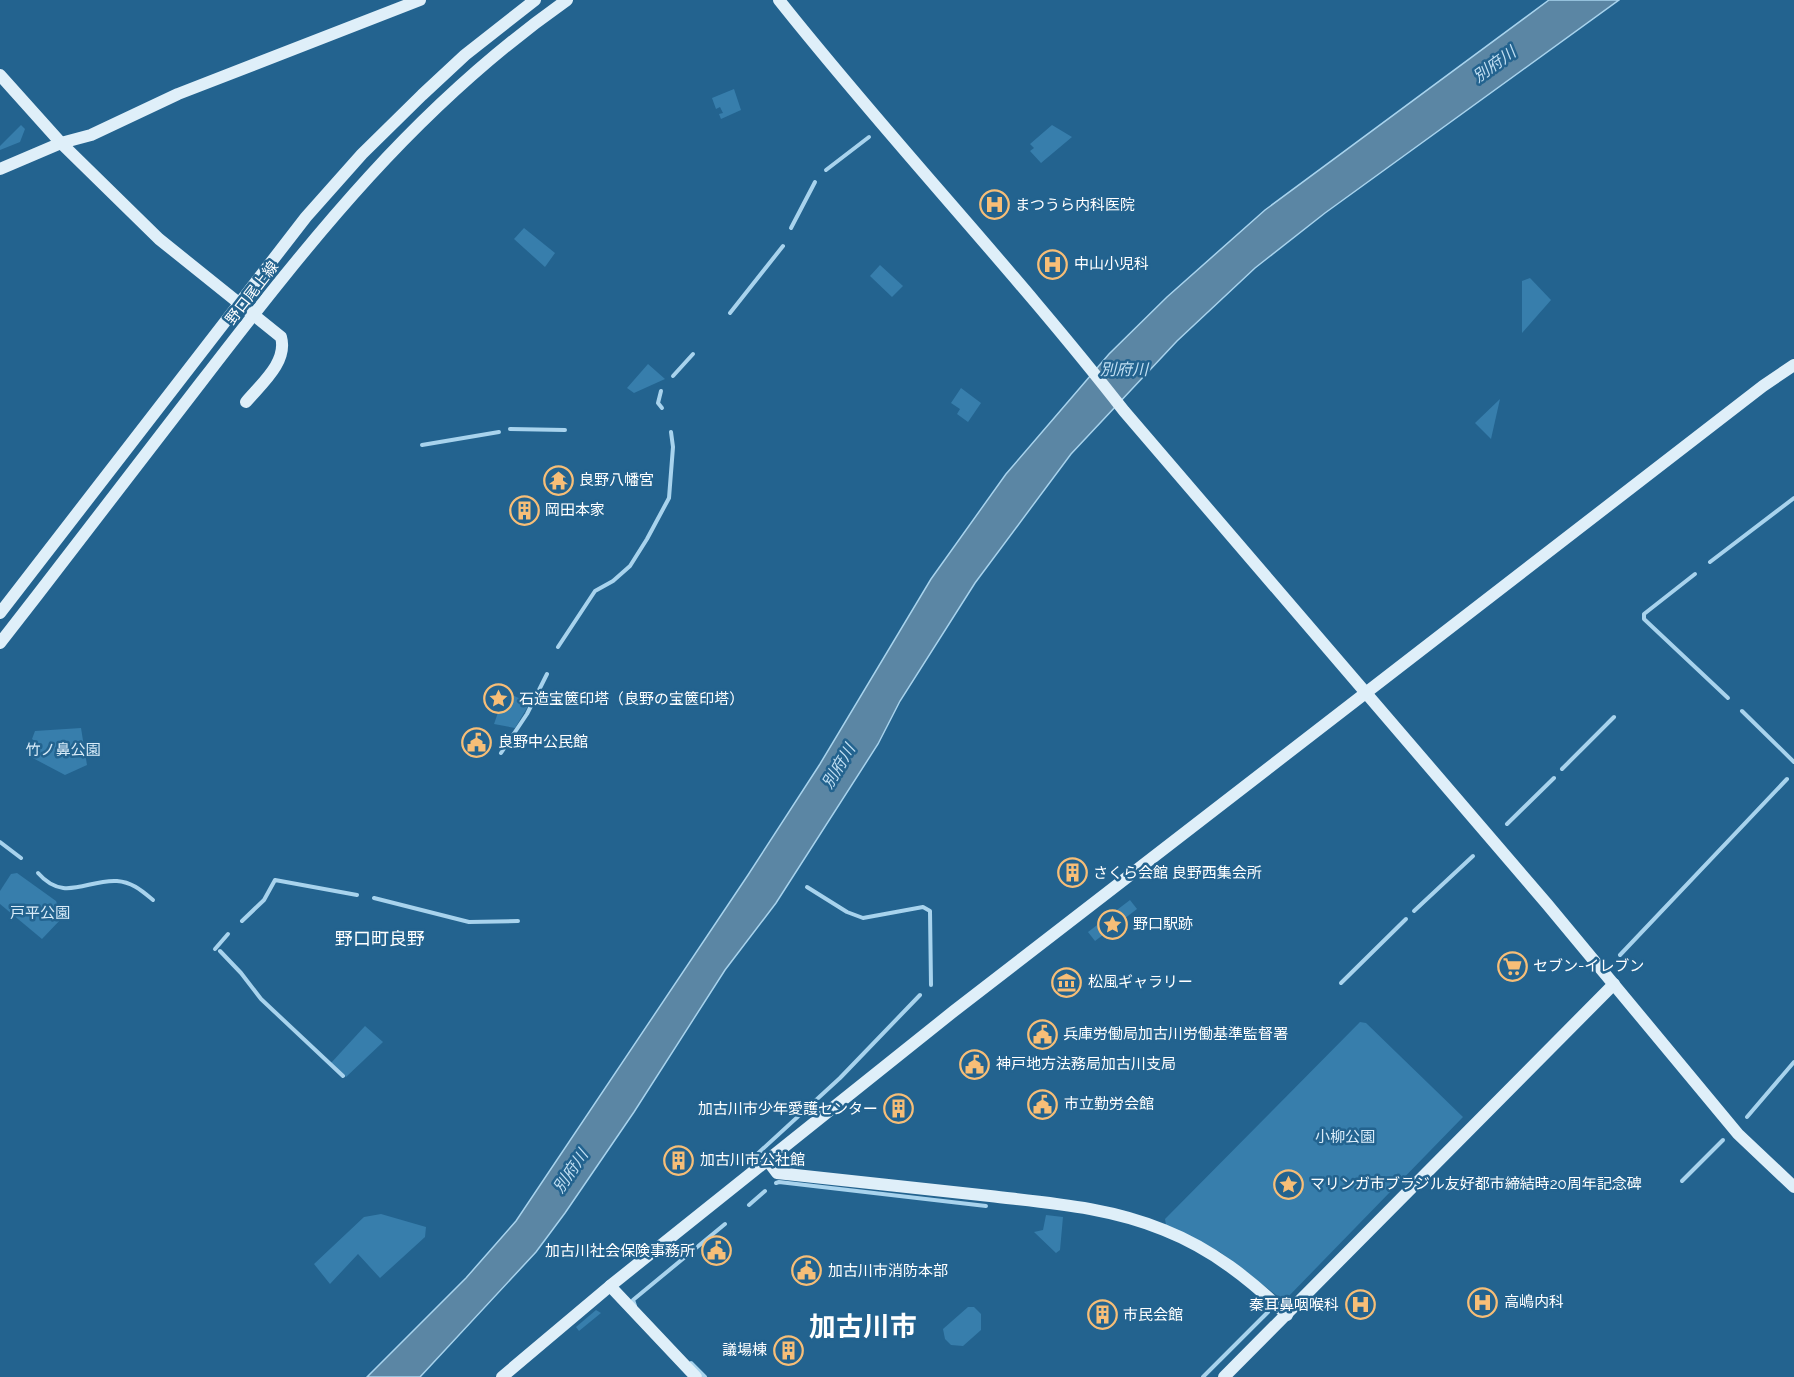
<svg xmlns="http://www.w3.org/2000/svg" width="1794" height="1377" viewBox="0 0 1794 1377" font-family="Raleway,'Noto Sans JP',sans-serif">
  <style>
    .green { fill: #377eac }
    .water { fill: #5b86a4; stroke: #a8d3ed; stroke-width: 1.5 }
    .lines { fill: none; stroke-linecap: round; stroke-linejoin: round }
    .stream { stroke: #a8d3ed; stroke-width: 4 }
    .secondary { stroke: #dfeff9; stroke-width: 12 }
    .labels { text-anchor: middle; stroke-width: 5; stroke-linejoin: round; paint-order: stroke }
    .poi-label { font-size: 15px; fill: #fff; stroke: #23638f; text-anchor: start }
    .street-label { font-size: 15px; fill: #fff; stroke: #23638f }
    .park-label { font-size: 15px; fill: #d9ecf9; stroke: #23638f }
    .water-label { font-size: 16px; font-style: italic; fill: #c0dff3; stroke: #23638f }
    .quarter-label { font-size: 18px; fill: #fff; stroke: #23638f }
    .town-label { font-size: 27px; font-weight: bold; fill: #fff; stroke: #23638f }
  </style>
  <rect width="100%" height="100%" fill="#23638f"/>
  <g class="green">
    <path d="M 734,89 L 741,110 L 721,119 L 719,114 L 723,113 L 720,107 L 716,109 L 712,98 Z"/>
    <path d="M 21,125 L 25,129 L 20,142 L 0,150 L 0,146 Z"/>
    <path d="M 1052,125 L 1072,137 L 1041,163 L 1030,151 L 1034,148 L 1030,144 Z"/>
    <path d="M 524,228 L 555,253 L 545,267 L 514,239 Z"/>
    <path d="M 880,265 L 903,286 L 892,297 L 870,276 Z"/>
    <path d="M 1530,278 L 1551,300 L 1522,333 L 1522,281 Z"/>
    <path d="M 648,364 L 665,379 L 634,393 L 627,388 Z"/>
    <path d="M 961,388 L 981,403 L 968,422 L 957,414 L 960,409 L 951,403 Z"/>
    <path d="M 1500,399 L 1491,439 L 1475,423 Z"/>
    <path d="M 505,692 L 530,703 L 515,728 L 494,724 Z"/>
    <path d="M 81,728 L 87,765 L 65,775 L 29,756 L 37,743 L 32,739 L 35,731 Z"/>
    <path d="M 17,873 L 56,901 L 62,918 L 42,939 L 0,904 L 0,891 L 11,874 Z"/>
    <path d="M 1130,900 L 1137,909 L 1095,941 L 1088,932 Z"/>
    <path d="M 1360,1022 L 1366,1023 L 1463,1117 L 1284,1301 L 1220,1252 L 1166,1225 L 1165,1219 Z"/>
    <path d="M 365,1026 L 383,1042 L 346,1077 L 331,1063 Z"/>
    <path d="M 381,1214 L 426,1227 L 425,1237 L 380,1278 L 358,1254 L 330,1284 L 314,1264 L 364,1217 Z"/>
    <path d="M 1046,1215 L 1063,1217 L 1060,1250 L 1056,1253 L 1034,1232 L 1043,1230 Z"/>
    <path d="M 968,1307 L 974,1307 L 981,1314 L 981,1330 L 963,1346 L 951,1345 L 945,1339 L 943,1329 Z"/>
    <path d="M 596,1310 L 601,1313 L 579,1331 L 576,1327 Z"/>
  </g>
  <path class="water" d="M 1549,0 L 1619,0 L 1325,213 L 1255,268 L 1177,341 L 1071,454 L 975,583 L 900,701 L 878,744 L 776,903 L 725,970 L 634,1112 L 565,1213 L 536,1252 L 420,1377 L 367,1377 L 466,1278 L 516,1221 L 748,875 L 820,764 L 931,579 L 1006,474 L 1079,389 L 1109,354 L 1167,297 L 1265,210 Z"/>
  <g class="lines">
    <g class="stream">
      <path d="M 826,170 L 869,137"/>
      <path d="M 791,228 L 815,182"/>
      <path d="M 730,313 L 783,246"/>
      <path d="M 673,376 L 693,354"/>
      <path d="M 661,391 L 658,403 L 662,408"/>
      <path d="M 510,429 L 565,430"/>
      <path d="M 422,445 L 499,432"/>
      <path d="M 1710,562 L 1794,498"/>
      <path d="M 1695,574 L 1644,614 L 1644,619 L 1728,698"/>
      <path d="M 558,647 L 595,591 L 613,581 L 630,566 L 647,539 L 669,498 L 673,447 L 671,432"/>
      <path d="M 1742,711 L 1794,762"/>
      <path d="M 501,753 L 527,714 L 547,674"/>
      <path d="M 1562,769 L 1614,717"/>
      <path d="M 1507,824 L 1554,778"/>
      <path d="M 0,842 L 21,858"/>
      <path d="M 38,873 C 64,903 87,879 117,881 C 132,882 142,891 153,900"/>
      <path d="M 807,887 L 847,912 L 863,918 L 923,907 L 930,911 L 931,985"/>
      <path d="M 374,898 L 469,922 L 518,921"/>
      <path d="M 1414,911 L 1473,856"/>
      <path d="M 242,921 L 264,900 L 275,880 L 357,895"/>
      <path d="M 215,949 L 228,934"/>
      <path d="M 220,951 L 241,973 L 261,999 L 343,1076"/>
      <path d="M 1620,955 L 1787,779"/>
      <path d="M 1341,983 L 1406,919"/>
      <path d="M 1747,1117 L 1794,1062"/>
      <path d="M 754,1157 L 840,1078 L 920,995"/>
      <path d="M 1682,1181 L 1723,1140"/>
      <path d="M 776,1183 L 779,1182 L 986,1206"/>
      <path d="M 749,1205 L 765,1191"/>
      <path d="M 635,1306 L 633,1300 L 725,1224"/>
      <path d="M 691,1363 L 705,1377"/>
      <path d="M 1203,1377 L 1268,1312"/>
    </g>
    <g class="secondary">
      <path d="M 779,0 C 890,140 1014,270 1124,411 L 1547,904 L 1738,1134 L 1794,1187"/>
      <path d="M 0,75 L 61,143 L 159,239 L 281,337 C 288,362 261,384 246,402"/>
      <path d="M 0,169 L 61,143 L 91,135 L 178,94 L 420,0"/>
      <path d="M 0,613 L 306,217 L 362,154 L 422,95 L 465,55 L 535,0"/>
      <path d="M 0,643 C 68,556 135,468 202,381 C 313,237 416,106 567,0"/>
      <path d="M 768,1161 L 777,1173 C 848,1181 919,1188 990,1196 C 1049,1203 1109,1207 1164,1230 C 1212,1249 1251,1280 1287,1315"/>
      <path d="M 610,1286 L 696,1377"/>
      <path d="M 502,1377 L 610,1286 L 954,1011 L 1763,386 L 1794,365"/>
      <path d="M 1224,1377 L 1614,984"/>
    </g>
  </g>
  <defs>
    <symbol id="hospital-ring" viewBox="-11 -11 22 22"><circle r="9.5" fill="#23638f" stroke="#f7be77" stroke-width="1.5"/><path d="M-5-5h3v3.5h4V-5h3V5h-3V1.5h-4V5h-3Z" fill="#f7be77"/></symbol>
    <symbol id="temple-ring" viewBox="-11 -11 22 22"><circle r="9.5" fill="#23638f" stroke="#f7be77" stroke-width="1.5"/><path d="M0-6L5-2H3V0L6.5 2.5H4V6H1.5V3h-3V6H-4V2.5H-6.5L-3 0V-2H-5Z" fill="#f7be77"/></symbol>
    <symbol id="building-ring" viewBox="-11 -11 22 22"><circle r="9.5" fill="#23638f" stroke="#f7be77" stroke-width="1.5"/><path d="M-4-6H4V6H1V3H-1V6H-4ZM-2.5-4.3h1.7v1.8h-1.7ZM.8-4.3h1.7v1.8H.8ZM-2.5-1h1.7V.8h-1.7ZM.8-1h1.7V.8H.8Z" fill="#f7be77"/></symbol>
    <symbol id="sight-ring" viewBox="-11 -11 22 22"><circle r="9.5" fill="#23638f" stroke="#f7be77" stroke-width="1.5"/><path d="M0-6L1.8-2.2L6-1.7L2.9 1.2L3.7 5.4L0 3.3L-3.7 5.4L-2.9 1.2L-6-1.7L-1.8-2.2Z" fill="#f7be77"/></symbol>
    <symbol id="civic-ring" viewBox="-11 -11 22 22"><circle r="9.5" fill="#23638f" stroke="#f7be77" stroke-width="1.5"/><path d="M-.6-6.5H3V-4.5H.6V-3L4-1V1h2V6H-6V1h2V-1L-.6-3ZM-1.2 2.5V6h2.4V2.5Z" fill="#f7be77"/></symbol>
    <symbol id="supermarket-ring" viewBox="-11 -11 22 22"><circle r="9.5" fill="#23638f" stroke="#f7be77" stroke-width="1.5"/><path d="M-6-5.5h2.5l.6 2H6L4.5 2H-2.5L-4.4-4H-6ZM-1.5 3.2a1.3 1.3 0 1 0 .1 0ZM3 3.2a1.3 1.3 0 1 0 .1 0Z" fill="#f7be77"/></symbol>
    <symbol id="museum-ring" viewBox="-11 -11 22 22"><circle r="9.5" fill="#23638f" stroke="#f7be77" stroke-width="1.5"/><path d="M0-6L6-3V-2H-6V-3ZM-5-1h2V3h-2ZM-1-1h2V3h-2ZM3-1h2V3H3ZM-6 4H6V6H-6Z" fill="#f7be77"/></symbol>
  </defs>
  <g fill-rule="evenodd">
    <use href="#hospital-ring" x="978" y="188" width="33" height="33"/>
    <use href="#hospital-ring" x="1036" y="248" width="33" height="33"/>
    <use href="#temple-ring" x="542" y="464" width="33" height="33"/>
    <use href="#building-ring" x="508" y="494" width="33" height="33"/>
    <use href="#sight-ring" x="482" y="682" width="33" height="33"/>
    <use href="#civic-ring" x="460" y="726" width="33" height="33"/>
    <use href="#building-ring" x="1056" y="856" width="33" height="33"/>
    <use href="#sight-ring" x="1096" y="908" width="33" height="33"/>
    <use href="#supermarket-ring" x="1496" y="950" width="33" height="33"/>
    <use href="#museum-ring" x="1050" y="966" width="33" height="33"/>
    <use href="#civic-ring" x="1026" y="1018" width="33" height="33"/>
    <use href="#civic-ring" x="958" y="1048" width="33" height="33"/>
    <use href="#civic-ring" x="1026" y="1088" width="33" height="33"/>
    <use href="#building-ring" x="882" y="1092" width="33" height="33"/>
    <use href="#building-ring" x="662" y="1144" width="33" height="33"/>
    <use href="#sight-ring" x="1272" y="1168" width="33" height="33"/>
    <use href="#civic-ring" x="700" y="1234" width="33" height="33"/>
    <use href="#civic-ring" x="790" y="1254" width="33" height="33"/>
    <use href="#hospital-ring" x="1466" y="1286" width="33" height="33"/>
    <use href="#hospital-ring" x="1344" y="1288" width="33" height="33"/>
    <use href="#building-ring" x="1086" y="1298" width="33" height="33"/>
    <use href="#building-ring" x="772" y="1334" width="33" height="33"/>
  </g>
  <g class="labels">
    <g class="poi-label">
      <text x="1015" y="210">まつうら内科医院</text>
      <text x="1074" y="269">中山小児科</text>
      <text x="579" y="485">良野八幡宮</text>
      <text x="545" y="515">岡田本家</text>
      <text x="519" y="704">石造宝篋印塔（良野の宝篋印塔）</text>
      <text x="498" y="747">良野中公民館</text>
      <text x="1093" y="878">さくら会館 良野西集会所</text>
      <text x="1133" y="929">野口駅跡</text>
      <text x="1533" y="971">セブン-イレブン</text>
      <text x="1088" y="987">松風ギャラリー</text>
      <text x="1063" y="1039">兵庫労働局加古川労働基準監督署</text>
      <text x="996" y="1069">神戸地方法務局加古川支局</text>
      <text x="1064" y="1109">市立勤労会館</text>
      <text x="878" y="1114" text-anchor="end">加古川市少年愛護センター</text>
      <text x="700" y="1165">加古川市公社館</text>
      <text x="1310" y="1189">マリンガ市ブラジル友好都市締結時20周年記念碑</text>
      <text x="695" y="1256" text-anchor="end">加古川社会保険事務所</text>
      <text x="828" y="1276">加古川市消防本部</text>
      <text x="1504" y="1307">高嶋内科</text>
      <text x="1339" y="1310" text-anchor="end">秦耳鼻咽喉科</text>
      <text x="1123" y="1320">市民会館</text>
      <text x="767" y="1355" text-anchor="end">議場棟</text>
    </g>
    <g class="street-label">
      <text transform="translate(252 293) rotate(-52)" y="5">野口尾上線</text>
    </g>
    <g class="park-label">
      <text x="63" y="755">竹ノ鼻公園</text>
      <text x="40" y="918">戸平公園</text>
      <text x="1345" y="1142">小柳公園</text>
    </g>
    <g class="water-label">
      <text transform="translate(1494 64) rotate(-36)" y="6">別府川</text>
      <text x="1124" y="375">別府川</text>
      <text transform="translate(838 766) rotate(-59)" y="6">別府川</text>
      <text transform="translate(570 1171) rotate(-56)" y="6">別府川</text>
    </g>
    <g class="quarter-label">
      <text x="380" y="945">野口町良野</text>
    </g>
    <g class="town-label">
      <text x="863" y="1336">加古川市</text>
    </g>
  </g>
</svg>
